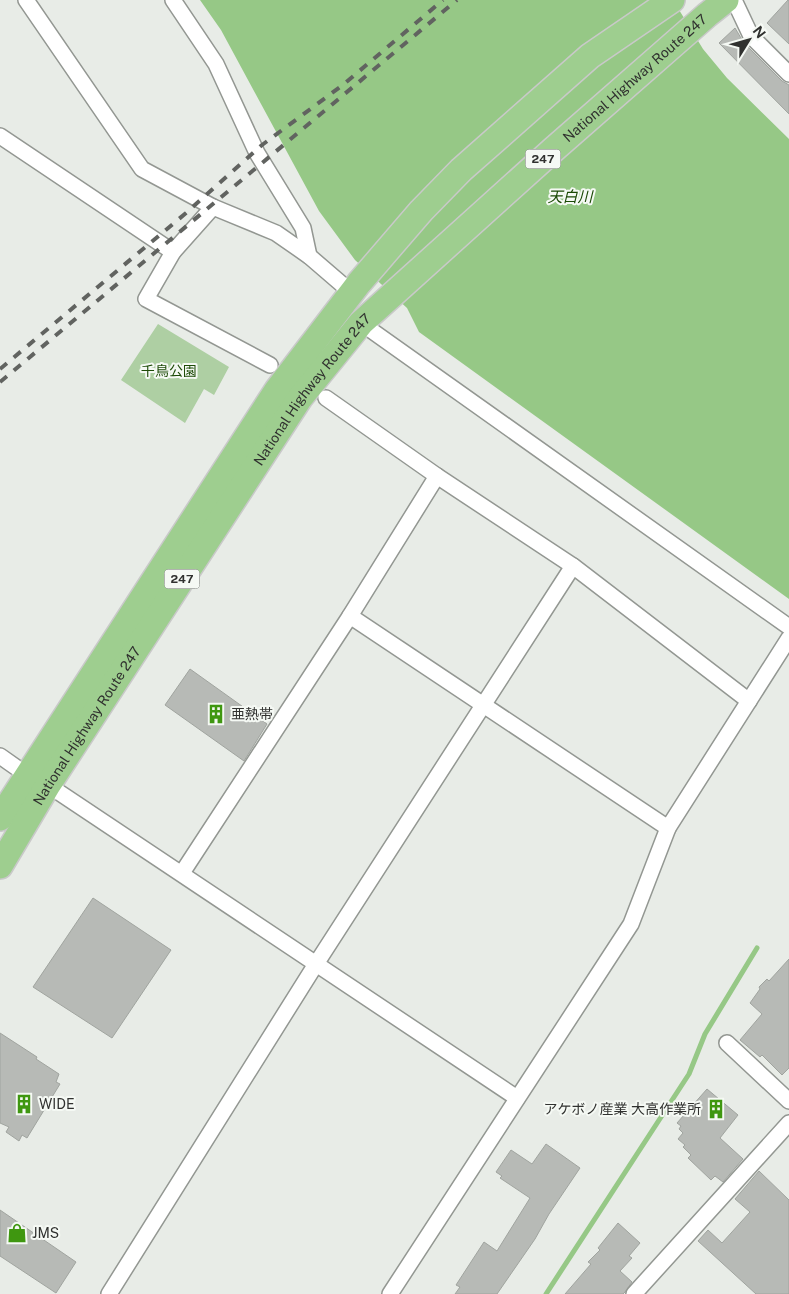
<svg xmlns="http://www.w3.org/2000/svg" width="789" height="1294" viewBox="0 0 789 1294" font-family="'Public Sans','Noto Sans JP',sans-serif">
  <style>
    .green { fill: #aecfa3 }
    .water { fill: #96c886 }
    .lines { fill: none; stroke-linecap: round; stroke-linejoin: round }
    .stream { stroke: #96c886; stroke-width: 5 }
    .building { fill: #b7bab6; stroke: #a0a49f }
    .minor-casing { stroke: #939792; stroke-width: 18 }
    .trunk-casing { stroke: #c9c9c9; stroke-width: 28 }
    .minor { stroke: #fff; stroke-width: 15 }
    .trunk { stroke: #9ece8f; stroke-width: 25 }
    .rail { stroke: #616360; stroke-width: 4; stroke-dasharray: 9 9; stroke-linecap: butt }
    .labels { text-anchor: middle; stroke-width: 4; stroke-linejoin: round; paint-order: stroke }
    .shield { fill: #f5f9f4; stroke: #6b6d6a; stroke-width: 1 }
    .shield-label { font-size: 12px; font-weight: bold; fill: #30312f }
    .street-label { font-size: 14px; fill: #30312f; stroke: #f5f9f4 }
    .park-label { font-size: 14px; fill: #1d4b07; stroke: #f5f9f4 }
    .poi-label { font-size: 14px; fill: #30312f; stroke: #f5f9f4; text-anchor: start }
    .water-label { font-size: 15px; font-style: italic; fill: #1a4904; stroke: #f5f9f4 }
  </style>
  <rect width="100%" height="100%" fill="#e8ece7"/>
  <path class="green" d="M 158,324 L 229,367 L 214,395 L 204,389 L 185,423 L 121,380 Z"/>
  <path class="water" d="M 200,0 L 673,0 L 703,49 L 727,78 L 789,139 L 789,599 L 419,332 L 407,308 L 355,260 L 319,211 L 221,30 Z"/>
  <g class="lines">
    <path class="stream" d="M 546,1294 L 689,1074 L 705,1034 L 757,948"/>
  </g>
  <g class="building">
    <path d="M 788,0 L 789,0 L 789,44 L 767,23 Z"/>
    <path d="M 735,28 L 744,43 L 782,81 L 789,85 L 789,114 L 719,43 Z"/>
    <path d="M 190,669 L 267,724 L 244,761 L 165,705 Z"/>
    <path d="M 93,898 L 171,950 L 112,1038 L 33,987 Z"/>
    <path d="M 789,959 L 789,1068 L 782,1075 L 762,1055 L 760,1057 L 740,1040 L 762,1014 L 750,1003 L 760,989 L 759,987 L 767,979 L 769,981 Z"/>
    <path d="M 0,1033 L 37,1057 L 36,1059 L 59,1074 L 56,1082 L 60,1084 L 27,1138 L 22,1135 L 19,1141 L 6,1132 L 9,1127 L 0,1123 Z"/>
    <path d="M 707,1089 L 738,1115 L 720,1138 L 743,1159 L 723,1182 L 715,1176 L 711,1180 L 688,1158 L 691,1155 L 683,1147 L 685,1145 L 678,1139 L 683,1133 L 679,1129 L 681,1126 L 677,1123 Z"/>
    <path d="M 546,1144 L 580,1168 L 549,1214 L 535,1239 L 497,1294 L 455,1294 L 460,1287 L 456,1285 L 484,1242 L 497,1251 L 530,1198 L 500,1178 L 502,1176 L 496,1172 L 511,1150 L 532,1164 Z"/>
    <path d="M 759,1171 L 789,1200 L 789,1294 L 756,1294 L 698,1241 L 708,1230 L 722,1243 L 750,1212 L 735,1199 Z"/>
    <path d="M 0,1210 L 76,1262 L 56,1293 L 0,1256 Z"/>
    <path d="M 618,1223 L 640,1243 L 629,1256 L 632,1258 L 620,1271 L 632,1282 L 625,1292 L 623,1294 L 565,1294 L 591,1264 L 588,1262 L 600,1250 L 598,1248 Z"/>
  </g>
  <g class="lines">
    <defs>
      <g id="minor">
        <path d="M 26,0 L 142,169 L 213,207 L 173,252 L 146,299 L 270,365"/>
        <path d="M 173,0 L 216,64 L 257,153 L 303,228 L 309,256"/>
        <path d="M 734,0 L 751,36 L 789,74"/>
        <path d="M 0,136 L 173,252"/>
        <path d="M 213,207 L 276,233 L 309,256 L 352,293"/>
        <path d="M 361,323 L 789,627"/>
        <path d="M 326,398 L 437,476 L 573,566 L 749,701"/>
        <path d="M 350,616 L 668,828"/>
        <path d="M 0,756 L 27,775"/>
        <path d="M 48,785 L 517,1098"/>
        <path d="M 182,873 L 350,616 L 437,476"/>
        <path d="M 727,1043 L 789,1101"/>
        <path d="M 109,1294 L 316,964 L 573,566"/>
        <path d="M 390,1294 L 631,924 L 668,828 L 789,638"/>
        <path d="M 634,1294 L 789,1123"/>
      </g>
      <g id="trunk">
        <path d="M 0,818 L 277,390 L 359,283 L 421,211 L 461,170 L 590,56 L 672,0"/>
        <path id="s1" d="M 0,866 L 48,785 L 300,398 L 361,323 L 554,149 L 707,15 L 726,0"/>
      </g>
    </defs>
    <use href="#minor" class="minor-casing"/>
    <use href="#trunk" class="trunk-casing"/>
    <use href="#minor" class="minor"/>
    <use href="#trunk" class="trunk"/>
    <g class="rail">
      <path d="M 0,369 L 186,213 L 262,145 L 344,84 L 443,0"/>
      <path d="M 0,382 L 457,0"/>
    </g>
  </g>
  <defs>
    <symbol id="building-bare" viewBox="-9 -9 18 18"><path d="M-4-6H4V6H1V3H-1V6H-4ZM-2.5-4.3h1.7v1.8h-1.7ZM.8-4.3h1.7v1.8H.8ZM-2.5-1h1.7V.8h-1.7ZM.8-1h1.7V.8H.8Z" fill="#3f9710" stroke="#f5f9f4" stroke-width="2.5" paint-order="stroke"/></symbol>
    <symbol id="shop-bare" viewBox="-9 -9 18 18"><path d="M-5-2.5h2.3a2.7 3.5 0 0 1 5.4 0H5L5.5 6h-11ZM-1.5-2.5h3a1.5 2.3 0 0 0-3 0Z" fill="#3f9710" stroke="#f5f9f4" stroke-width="2.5" paint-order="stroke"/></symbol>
  </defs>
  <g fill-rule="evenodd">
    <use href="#building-bare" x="202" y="700" width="28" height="28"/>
    <use href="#building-bare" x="10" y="1090" width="28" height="28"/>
    <use href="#building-bare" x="702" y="1095" width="28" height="28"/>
    <use href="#shop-bare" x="3" y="1219" width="28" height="28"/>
  </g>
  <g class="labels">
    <g class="shield">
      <rect x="525.5" y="149.5" width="35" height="19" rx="4"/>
      <rect x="164.5" y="569.5" width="35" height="19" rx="4"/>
    </g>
    <g class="shield-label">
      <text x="543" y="163">247</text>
      <text x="182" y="583">247</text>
    </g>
    <g class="street-label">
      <text dy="5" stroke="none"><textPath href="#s1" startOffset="1020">National Highway Route 247</textPath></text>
      <text dy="5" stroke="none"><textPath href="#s1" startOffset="570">National Highway Route 247</textPath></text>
      <text dy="5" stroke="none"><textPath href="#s1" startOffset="165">National Highway Route 247</textPath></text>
    </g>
    <g class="park-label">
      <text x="169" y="376">千鳥公園</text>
    </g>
    <g class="poi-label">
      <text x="231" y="719">亜熱帯</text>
      <text x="39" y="1109">WIDE</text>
      <text x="701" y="1114" text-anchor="end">アケボノ産業 大高作業所</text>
      <text x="32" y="1238">JMS</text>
    </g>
    <g class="water-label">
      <text x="570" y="202">天白川</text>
    </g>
  </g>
  <g transform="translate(749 40) rotate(53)" stroke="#f5f9f4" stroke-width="4" paint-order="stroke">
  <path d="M0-4L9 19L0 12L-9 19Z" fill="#30312f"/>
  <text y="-8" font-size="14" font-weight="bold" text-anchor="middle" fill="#30312f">N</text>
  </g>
</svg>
